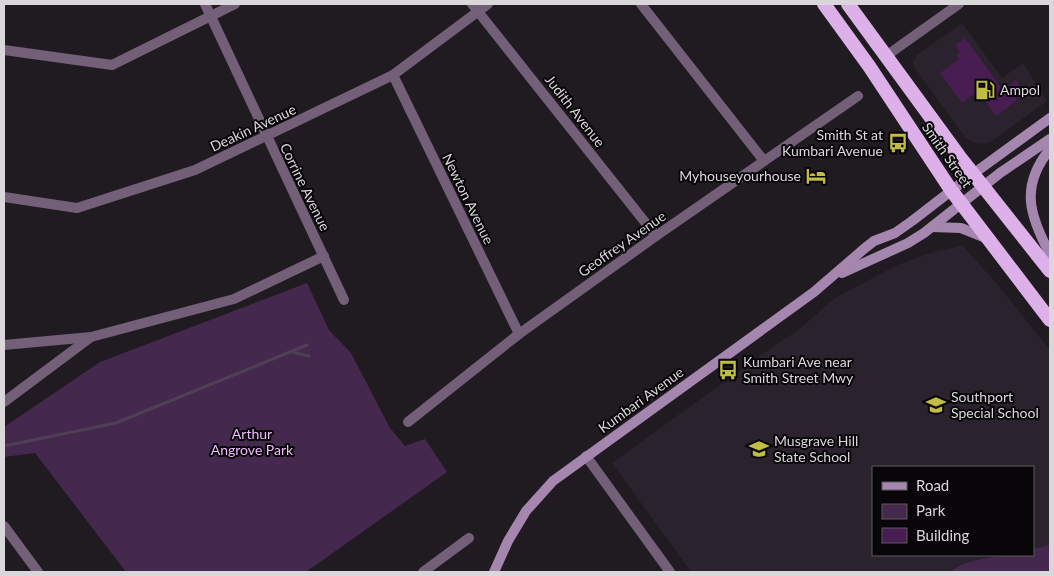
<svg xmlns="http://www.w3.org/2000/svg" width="1054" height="576" viewBox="0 0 1054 576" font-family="Lato,sans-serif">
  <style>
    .built { fill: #2a222c; fill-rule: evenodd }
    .green { fill: #45284d }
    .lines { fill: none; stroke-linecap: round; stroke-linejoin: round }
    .stream { stroke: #4f4055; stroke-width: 3 }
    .building { fill: #481d52 }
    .minor { stroke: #735f78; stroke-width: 10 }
    .secondary { stroke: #a586ae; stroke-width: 10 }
    .trunk { stroke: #deb0ea; stroke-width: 14 }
    .labels { text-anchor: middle; stroke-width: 4; stroke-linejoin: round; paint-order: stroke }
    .poi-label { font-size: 14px; fill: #dad7db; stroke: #080608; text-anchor: start }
    .street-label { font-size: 14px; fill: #dad7db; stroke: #080608 }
    .park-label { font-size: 14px; fill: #efbbfd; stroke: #080608 }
  </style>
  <rect width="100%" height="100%" fill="#1f1b20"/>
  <g class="built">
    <path d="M 962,23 L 1002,78 L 1023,63 L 1047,101 L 991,142 L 981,144 L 972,142 L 965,137 L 914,67 L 913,62 L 917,55 Z"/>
    <path d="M 963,246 L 998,285 L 1050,350 L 1050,572 L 691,572 L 612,463 L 778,343 L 797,331 L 835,298 L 897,265 L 936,251 ZM 873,467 L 1033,467 L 1033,555 L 873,555 Z"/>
  </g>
  <g class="green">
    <path d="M 307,283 L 329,330 L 351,353 L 390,428 L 405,446 L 425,439 L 447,472 L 306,572 L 126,572 L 35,453 L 4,457 L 4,427 L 100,362 Z"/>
    <path d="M 1050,545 L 1050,572 L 950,572 C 970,556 1008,555 1033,555 L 1033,549 Z"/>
  </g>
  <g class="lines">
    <g class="stream">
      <path d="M 292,352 L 309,356"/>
      <path d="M 4,446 L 116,423 L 307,345"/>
    </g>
  </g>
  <path class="building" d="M 965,38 L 1003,90 L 1016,80 L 1025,94 L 996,116 L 978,91 L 962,103 L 940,73 L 959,59 L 956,55 L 960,52 L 955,45 Z"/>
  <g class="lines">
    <g class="minor">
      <path d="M 205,4 L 344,300"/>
      <path d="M 472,4 L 656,236"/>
      <path d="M 641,4 L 764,161"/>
      <path d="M 4,50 L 112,65 L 235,4"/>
      <path d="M 886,56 L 959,4"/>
      <path d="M 393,75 L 519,334"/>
      <path d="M 4,197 L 77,208 L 195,170 L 393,75 L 488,4"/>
      <path d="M 4,345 L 91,337 L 234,299 L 324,256"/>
      <path d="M 4,402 L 91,337"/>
      <path d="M 408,422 L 519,334 L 656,236 L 858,96"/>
      <path d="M 586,456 L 670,572"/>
      <path d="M 4,526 L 38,572"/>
      <path d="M 423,572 L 469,538"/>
    </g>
    <g class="secondary">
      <path d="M 1050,149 C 1020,186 1029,215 1050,254"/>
      <path d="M 932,227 L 961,228 L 986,238"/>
      <path d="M 842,273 L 908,243 L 924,233 L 1000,173 L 1050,139"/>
      <path d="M 494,572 L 508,541 L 526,511 L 553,481 L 814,292 L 865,248 L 874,241 L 895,233 L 912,221 L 973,174 L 1050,118"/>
    </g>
    <g class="trunk">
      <path d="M 824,4 L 869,66 L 951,190 L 1050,320"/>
      <path d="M 848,4 L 959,156 L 1050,271"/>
    </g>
  </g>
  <defs>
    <symbol id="fuel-bare" viewBox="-9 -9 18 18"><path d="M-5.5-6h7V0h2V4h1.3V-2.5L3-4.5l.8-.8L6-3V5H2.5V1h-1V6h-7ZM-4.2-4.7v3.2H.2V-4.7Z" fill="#bfbe42" stroke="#080608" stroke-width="2.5" paint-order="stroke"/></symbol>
    <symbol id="bus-bare" viewBox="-9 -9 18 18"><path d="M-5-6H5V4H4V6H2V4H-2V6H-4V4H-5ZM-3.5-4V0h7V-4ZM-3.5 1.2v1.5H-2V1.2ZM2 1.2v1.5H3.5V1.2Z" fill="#bfbe42" stroke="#080608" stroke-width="2.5" paint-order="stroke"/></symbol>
    <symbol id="hotel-bare" viewBox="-9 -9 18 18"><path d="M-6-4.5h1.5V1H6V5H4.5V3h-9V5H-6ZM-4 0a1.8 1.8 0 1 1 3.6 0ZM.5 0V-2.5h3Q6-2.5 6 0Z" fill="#bfbe42" stroke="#080608" stroke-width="2.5" paint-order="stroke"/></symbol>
    <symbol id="school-bare" viewBox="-9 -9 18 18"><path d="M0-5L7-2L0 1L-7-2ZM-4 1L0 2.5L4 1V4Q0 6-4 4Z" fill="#bfbe42" stroke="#080608" stroke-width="2.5" paint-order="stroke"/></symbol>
  </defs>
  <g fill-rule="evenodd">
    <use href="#fuel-bare" x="971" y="76" width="28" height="28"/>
    <use href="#bus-bare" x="884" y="129" width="28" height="28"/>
    <use href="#hotel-bare" x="802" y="162" width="28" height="28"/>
    <use href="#bus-bare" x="714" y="356" width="28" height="28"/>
    <use href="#school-bare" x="922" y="391" width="28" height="28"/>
    <use href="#school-bare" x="745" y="435" width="28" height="28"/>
  </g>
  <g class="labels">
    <g class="poi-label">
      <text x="1000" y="95">Ampol</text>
      <text x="883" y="140" text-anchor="end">Smith St at<tspan x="883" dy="16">Kumbari Avenue</tspan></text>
      <text x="801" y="181" text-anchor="end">Myhouseyourhouse</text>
      <text x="743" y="367">Kumbari Ave near<tspan x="743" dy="16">Smith Street Mwy</tspan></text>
      <text x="951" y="402">Southport<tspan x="951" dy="16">Special School</tspan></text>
      <text x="774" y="446">Musgrave Hill<tspan x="774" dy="16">State School</tspan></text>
    </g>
    <g class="street-label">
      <text transform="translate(575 111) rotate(52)" y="5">Judith Avenue</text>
      <text transform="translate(253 128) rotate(-25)" y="5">Deakin Avenue</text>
      <text transform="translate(947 155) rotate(55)" y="5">Smith Street</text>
      <text transform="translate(305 187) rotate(64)" y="5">Corrine Avenue</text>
      <text transform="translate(468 199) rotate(64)" y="5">Newton Avenue</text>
      <text transform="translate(622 244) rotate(-35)" y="5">Geoffrey Avenue</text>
      <text transform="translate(641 400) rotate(-36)" y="5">Kumbari Avenue</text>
    </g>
    <g class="park-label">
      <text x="252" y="439">Arthur<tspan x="252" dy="16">Angrove Park</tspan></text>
    </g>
  </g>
  <rect width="1054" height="576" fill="none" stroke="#dad7db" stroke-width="10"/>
  <rect x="872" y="466" width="162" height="90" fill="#080608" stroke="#5c5a5c"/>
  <rect x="882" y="482" width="25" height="8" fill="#a586ae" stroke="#5c5a5c"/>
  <text x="916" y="491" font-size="15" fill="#dad7db">Road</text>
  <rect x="882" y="504" width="25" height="15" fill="#45284d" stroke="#5c5a5c"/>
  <text x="916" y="516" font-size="15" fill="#dad7db">Park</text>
  <rect x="882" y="528" width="25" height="15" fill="#481d52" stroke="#5c5a5c"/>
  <text x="916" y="541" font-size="15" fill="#dad7db">Building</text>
</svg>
